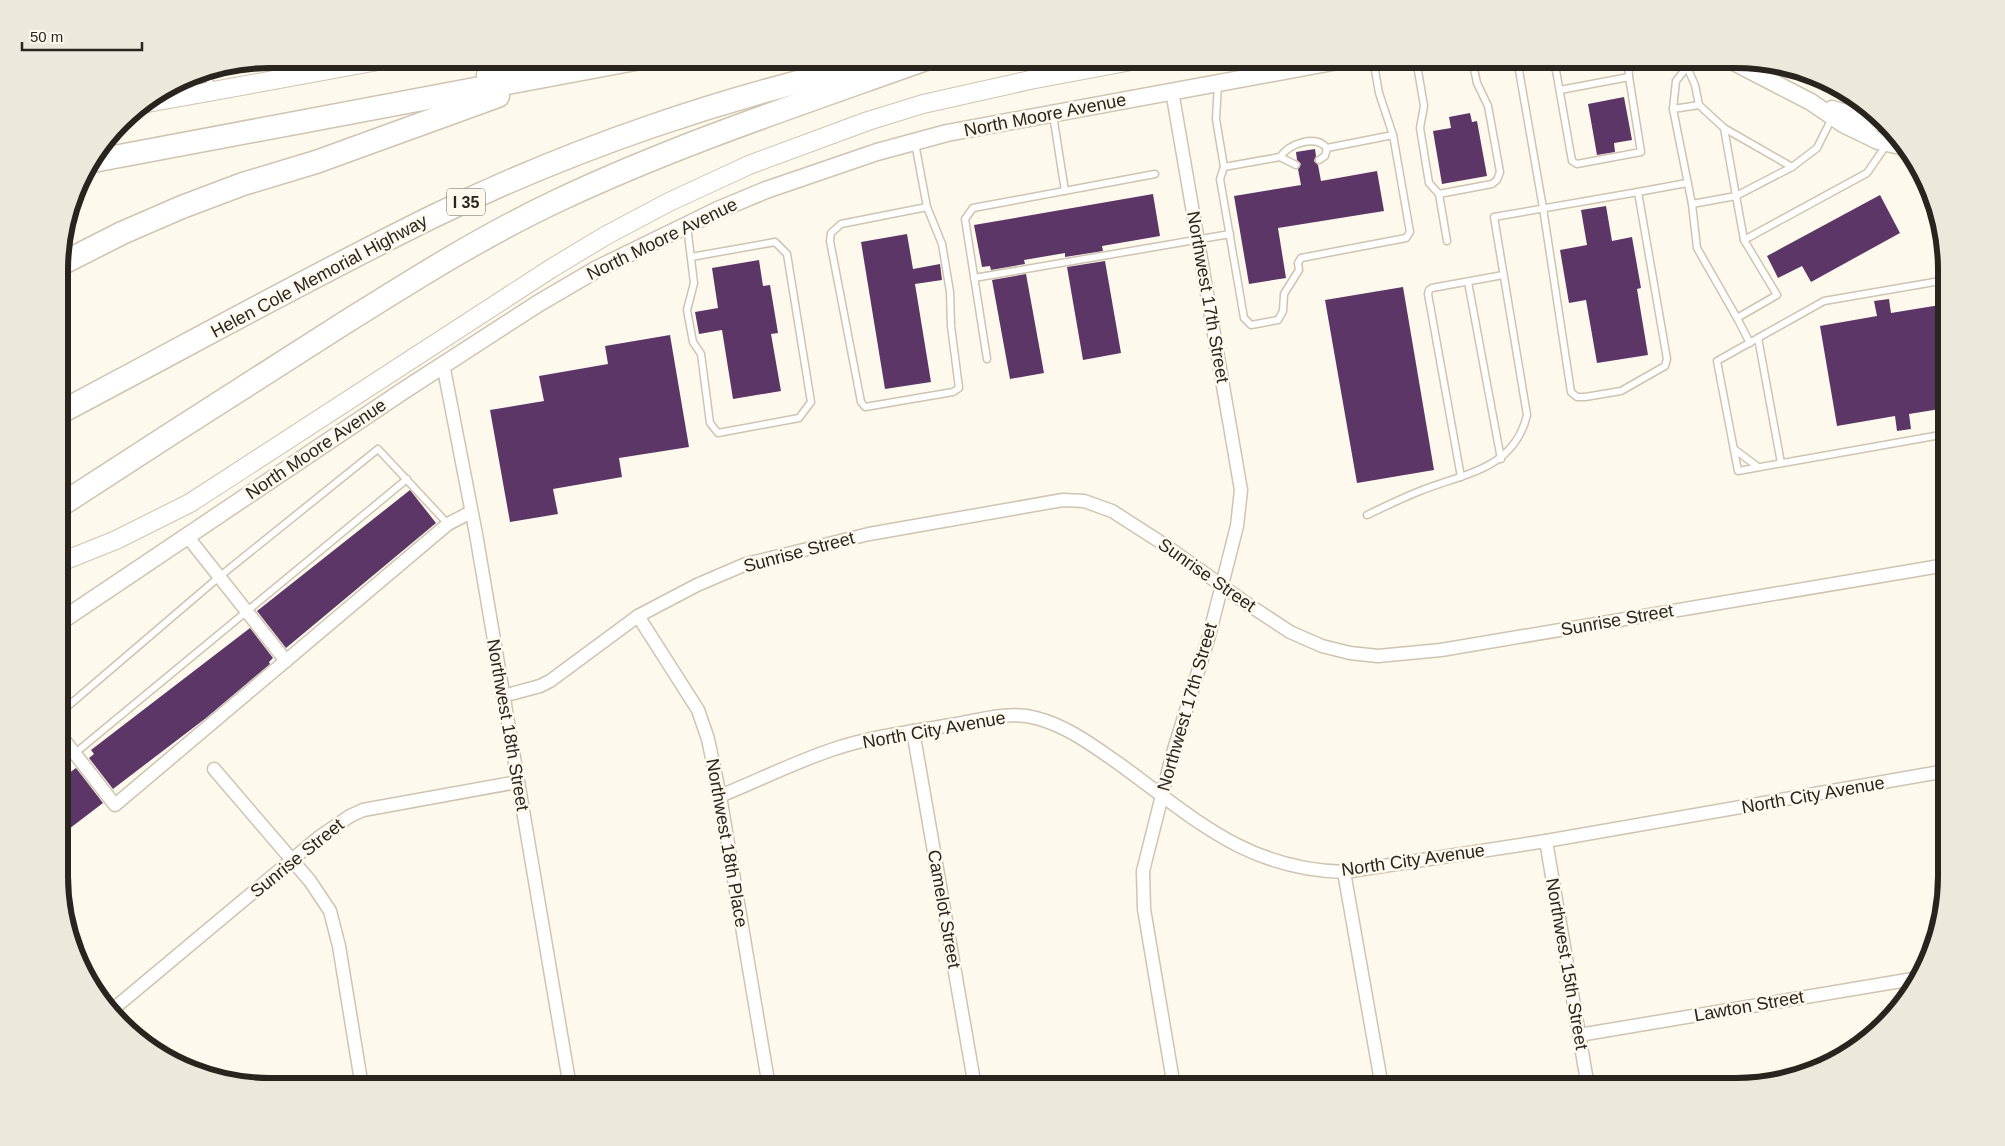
<svg xmlns="http://www.w3.org/2000/svg" width="2005" height="1146" viewBox="0 0 2005 1146" font-family="Arial,sans-serif">
  <style>
    .building { fill: #5c3666 }
    .lines { fill: none; stroke-linecap: round; stroke-linejoin: round }
    .service-casing { stroke: #cec4b1; stroke-width: 9 }
    .minor-casing { stroke: #cec4b1; stroke-width: 15 }
    .tertiary-casing { stroke: #cec4b1; stroke-width: 19 }
    .secondary-casing { stroke: #cec4b1; stroke-width: 20 }
    .motorway-casing { stroke: #cec4b1; stroke-width: 25 }
    .service { stroke: #fff; stroke-width: 6 }
    .minor { stroke: #fff; stroke-width: 12 }
    .tertiary { stroke: #fff; stroke-width: 16 }
    .secondary { stroke: #fff; stroke-width: 18 }
    .motorway { stroke: #fff; stroke-width: 22 }
    .labels { text-anchor: middle; stroke-width: 5; stroke-linejoin: round; paint-order: stroke }
    .shield { fill: #fef9ed; stroke: #69655c; stroke-width: 1 }
    .shield-label { font-size: 16px; font-weight: bold; fill: #29251e }
    .street-label { font-size: 18px; fill: #29251e; stroke: #fef9ed }
    .rim { fill: none; stroke: #29251e; stroke-width: 6 }
  </style>
  <rect width="100%" height="100%" fill="#fef9ed"/>
  <g class="building">
    <path d="M 1624,97 L 1632,140 L 1614,143 L 1615,152 L 1597,155 L 1588,104 Z"/>
    <path d="M 1470,113 L 1472,122 L 1477,121 L 1487,176 L 1442,184 L 1433,131 L 1451,128 L 1449,117 Z"/>
    <path d="M 1315,149 L 1316,156 L 1314,161 L 1318,165 L 1321,181 L 1377,171 L 1384,211 L 1278,228 L 1286,278 L 1249,284 L 1234,196 L 1301,185 L 1298,169 L 1301,164 L 1297,160 L 1296,152 Z"/>
    <path d="M 1153,194 L 1160,236 L 1102,246 L 1103,251 L 1065,257 L 1065,253 L 1024,260 L 1025,264 L 991,270 L 990,266 L 982,267 L 974,225 Z"/>
    <path d="M 1880,195 L 1900,233 L 1811,282 L 1802,266 L 1778,278 L 1767,256 Z"/>
    <path d="M 1606,206 L 1612,241 L 1632,237 L 1641,288 L 1637,289 L 1648,355 L 1597,363 L 1586,300 L 1569,303 L 1560,250 L 1587,245 L 1581,210 Z"/>
    <path d="M 907,234 L 913,269 L 940,264 L 942,280 L 915,284 L 931,382 L 885,389 L 861,242 Z"/>
    <path d="M 759,260 L 763,286 L 770,285 L 778,333 L 771,334 L 781,391 L 733,399 L 722,330 L 699,334 L 695,312 L 718,308 L 712,268 Z"/>
    <path d="M 1105,261 L 1121,353 L 1083,360 L 1067,267 Z"/>
    <path d="M 1026,274 L 1044,373 L 1010,379 L 992,280 Z"/>
    <path d="M 1403,287 L 1434,470 L 1357,483 L 1325,300 Z"/>
    <path d="M 1889,299 L 1891,313 L 1946,304 L 1946,408 L 1909,414 L 1911,429 L 1897,431 L 1895,416 L 1837,426 L 1820,326 L 1877,316 L 1874,301 Z"/>
    <path d="M 670,335 L 689,447 L 619,458 L 622,477 L 553,489 L 558,514 L 510,522 L 490,410 L 544,401 L 539,376 L 608,364 L 605,346 Z"/>
    <path d="M 410,490 L 436,523 L 286,648 L 257,611 Z"/>
    <path d="M 250,628 L 273,658 L 269,662 L 270,664 L 206,718 L 113,789 L 89,758 L 94,754 L 91,750 Z"/>
    <path d="M 76,768 L 103,803 L 61,835 L 61,779 Z"/>
  </g>
  <g class="lines">
    <defs>
      <g id="service">
        <path d="M 1416,59 L 1424,106 L 1420,128 L 1429,183 L 1439,194 L 1447,241"/>
        <path d="M 1554,59 L 1572,161 L 1577,164 L 1641,152 L 1629,77 L 1560,90"/>
        <path d="M 1628,59 L 1629,77"/>
        <path d="M 208,71 L 211,91"/>
        <path d="M 1218,84 L 1216,119 L 1224,167 L 1220,179 L 1244,318 L 1251,325 L 1278,320 L 1283,311 L 1284,294 L 1299,270 L 1298,263 L 1301,258 L 1406,238 L 1410,232 L 1393,135 L 1379,93 L 1373,59"/>
        <path d="M 1673,109 L 1699,105"/>
        <path d="M 1053,115 L 1065,191"/>
        <path d="M 1832,118 L 1817,148 L 1792,167 L 1736,196 L 1744,240 L 1867,173 L 1887,144"/>
        <path d="M 1724,128 L 1699,105 L 1695,85 L 1687,67 L 1676,81 L 1673,109 L 1692,204 L 1697,248 L 1737,318 L 1777,295 L 1744,240"/>
        <path d="M 915,143 L 927,207 L 942,244 L 950,292 L 951,326 L 959,388 L 953,392 L 865,407 L 861,402 L 830,241 L 831,233 L 841,224 L 927,207"/>
        <path d="M 1280,157 L 1296,165"/>
        <path d="M 1319,160 L 1325,156 L 1327,148"/>
        <path d="M 1224,167 L 1280,157 C 1289,144 1315,134 1327,148 L 1393,135"/>
        <path d="M 1638,192 L 1687,183"/>
        <path d="M 1439,194 L 1492,184 L 1497,180 L 1500,172 L 1488,106 L 1477,83 L 1472,59"/>
        <path d="M 1692,204 L 1736,196 L 1724,128 L 1792,167"/>
        <path d="M 687,226 L 694,283 L 687,310 L 693,342 L 701,354 L 710,423 L 718,433 L 799,418 L 811,402 L 787,254 L 775,242 L 691,257"/>
        <path d="M 974,278 L 1230,234"/>
        <path d="M 1946,280 L 1824,301 L 1717,361 L 1738,471 L 1946,434"/>
        <path d="M 1468,282 L 1501,459"/>
        <path d="M 1737,318 L 1750,343"/>
        <path d="M 1758,338 L 1781,463"/>
        <path d="M 987,359 L 965,219 L 973,208 L 1155,174"/>
        <path d="M 1734,449 L 1758,467"/>
        <path d="M 1461,477 L 1428,294 L 1429,290 L 1432,288 L 1503,275"/>
        <path d="M 1367,515 C 1384,507 1402,498 1420,491 C 1464,473 1514,470 1527,415 L 1494,217 L 1638,192 L 1667,359 L 1665,366 L 1621,391 L 1585,397 L 1577,397 L 1571,392 L 1543,208 L 1517,59"/>
        <path d="M 61,712 L 219,577 L 378,449 L 448,524"/>
        <path d="M 74,754 L 407,479"/>
      </g>
      <g id="minor">
        <path d="M 1172,91 L 1241,490 L 1237,526 L 1209,636 L 1172,756 L 1143,871 L 1144,909 L 1174,1087"/>
        <path d="M 443,364 L 476,534 L 570,1087"/>
        <path d="M 187,536 L 286,661"/>
        <path d="M 638,616 L 698,710 L 708,739 L 720,796 L 769,1087"/>
        <path d="M 503,696 L 540,686 L 550,681 L 638,616 L 697,585 L 746,564 L 869,534 L 1063,500 L 1084,501 L 1112,511 L 1165,545 L 1246,603 L 1290,632 L 1322,646 L 1350,653 L 1378,656 L 1441,650 L 1946,565"/>
        <path d="M 913,731 L 975,1087"/>
        <path d="M 61,736 L 115,805 L 448,524 L 471,512"/>
        <path d="M 214,769 L 310,881 L 330,911 L 339,946 L 362,1087"/>
        <path d="M 720,796 C 757,781 793,763 831,750 C 872,736 915,731 957,724 C 982,719 1011,711 1036,718 C 1067,726 1092,745 1118,763 C 1194,818 1245,869 1344,872 L 1546,841 L 1946,771"/>
        <path d="M 1546,841 L 1588,1087"/>
        <path d="M 1344,872 L 1382,1087"/>
        <path d="M 112,1010 L 318,838 L 350,816 L 363,810 L 517,782"/>
        <path d="M 1579,1035 L 1919,978"/>
      </g>
      <g id="tertiary">
        <path d="M 1728,59 L 1811,102 L 1843,124 L 1878,141 L 1905,147"/>
        <path d="M 1832,109 L 1879,123"/>
        <path d="M 61,621 L 403,391 L 539,303 L 597,269 L 718,210 L 766,190 L 877,152 L 947,133 L 1349,59"/>
      </g>
      <g id="secondary">
        <path d="M 142,104 L 389,59"/>
        <path d="M 61,562 L 116,540 L 190,503 L 552,268 L 605,236 L 669,202 L 749,165 L 868,121 L 923,104 L 1030,80 L 1142,59"/>
      </g>
      <g id="motorway">
        <path d="M 488,75 L 534,59"/>
        <path d="M 93,161 L 635,59"/>
        <path d="M 61,264 L 122,233 L 182,207 L 243,184 L 316,162 L 498,96"/>
        <path d="M 61,412 C 184,347 306,279 432,217 C 573,148 729,95 882,62"/>
        <path d="M 61,505 C 153,445 245,386 338,327 C 410,282 482,236 559,200 C 678,144 803,103 926,59"/>
      </g>
    </defs>
    <use href="#service" class="service-casing"/>
    <use href="#minor" class="minor-casing"/>
    <use href="#tertiary" class="tertiary-casing"/>
    <use href="#secondary" class="secondary-casing"/>
    <use href="#motorway" class="motorway-casing"/>
    <use href="#service" class="service"/>
    <use href="#minor" class="minor"/>
    <use href="#tertiary" class="tertiary"/>
    <use href="#secondary" class="secondary"/>
    <use href="#motorway" class="motorway"/>
  </g>
  <g class="labels">
    <rect class="shield" x="447" y="188.5" width="38" height="27" rx="4"/>
    <g class="shield-label">
      <text x="466" y="208">I 35</text>
    </g>
    <g class="street-label">
      <text transform="translate(1045 115) rotate(-11)" y="6">North Moore Avenue</text>
      <text transform="translate(662 239) rotate(-26)" y="6">North Moore Avenue</text>
      <text transform="translate(319 276) rotate(-28)" y="6">Helen Cole Memorial Highway</text>
      <text transform="translate(1208 297) rotate(80)" y="6">Northwest 17th Street</text>
      <text transform="translate(316 449) rotate(-34)" y="6">North Moore Avenue</text>
      <text transform="translate(799 552) rotate(-15)" y="6">Sunrise Street</text>
      <text transform="translate(1207 575) rotate(35)" y="6">Sunrise Street</text>
      <text transform="translate(1617 620) rotate(-10)" y="6">Sunrise Street</text>
      <text transform="translate(1187 707) rotate(-74)" y="6">Northwest 17th Street</text>
      <text transform="translate(508 725) rotate(80)" y="6">Northwest 18th Street</text>
      <text transform="translate(934 730) rotate(-10)" y="6">North City Avenue</text>
      <text transform="translate(1813 795) rotate(-10)" y="6">North City Avenue</text>
      <text transform="translate(727 843) rotate(80)" y="6">Northwest 18th Place</text>
      <text transform="translate(297 858) rotate(-39)" y="6">Sunrise Street</text>
      <text transform="translate(1413 860) rotate(-8)" y="6">North City Avenue</text>
      <text transform="translate(944 909) rotate(80)" y="6">Camelot Street</text>
      <text transform="translate(1567 964) rotate(80)" y="6">Northwest 15th Street</text>
      <text transform="translate(1749 1006) rotate(-10)" y="6">Lawton Street</text>
    </g>
  </g>
  <path d="M0 0H2005V1146H0ZM270 68H1736A202 202 0 0 1 1938 270V876A202 202 0 0 1 1736 1078H270A202 202 0 0 1 68 876V270A202 202 0 0 1 270 68Z" fill="#ede8dc" fill-rule="evenodd"/>
  <path class="rim" d="M270 68H1736A202 202 0 0 1 1938 270V876A202 202 0 0 1 1736 1078H270A202 202 0 0 1 68 876V270A202 202 0 0 1 270 68Z"/>
  <path d="M22 42v8h120v-8" fill="none" stroke="#29251e" stroke-width="2.5"/>
  <text x="30" y="42" font-size="15" fill="#29251e" stroke="#fef9ed" stroke-width="4" paint-order="stroke">50 m</text>
</svg>
